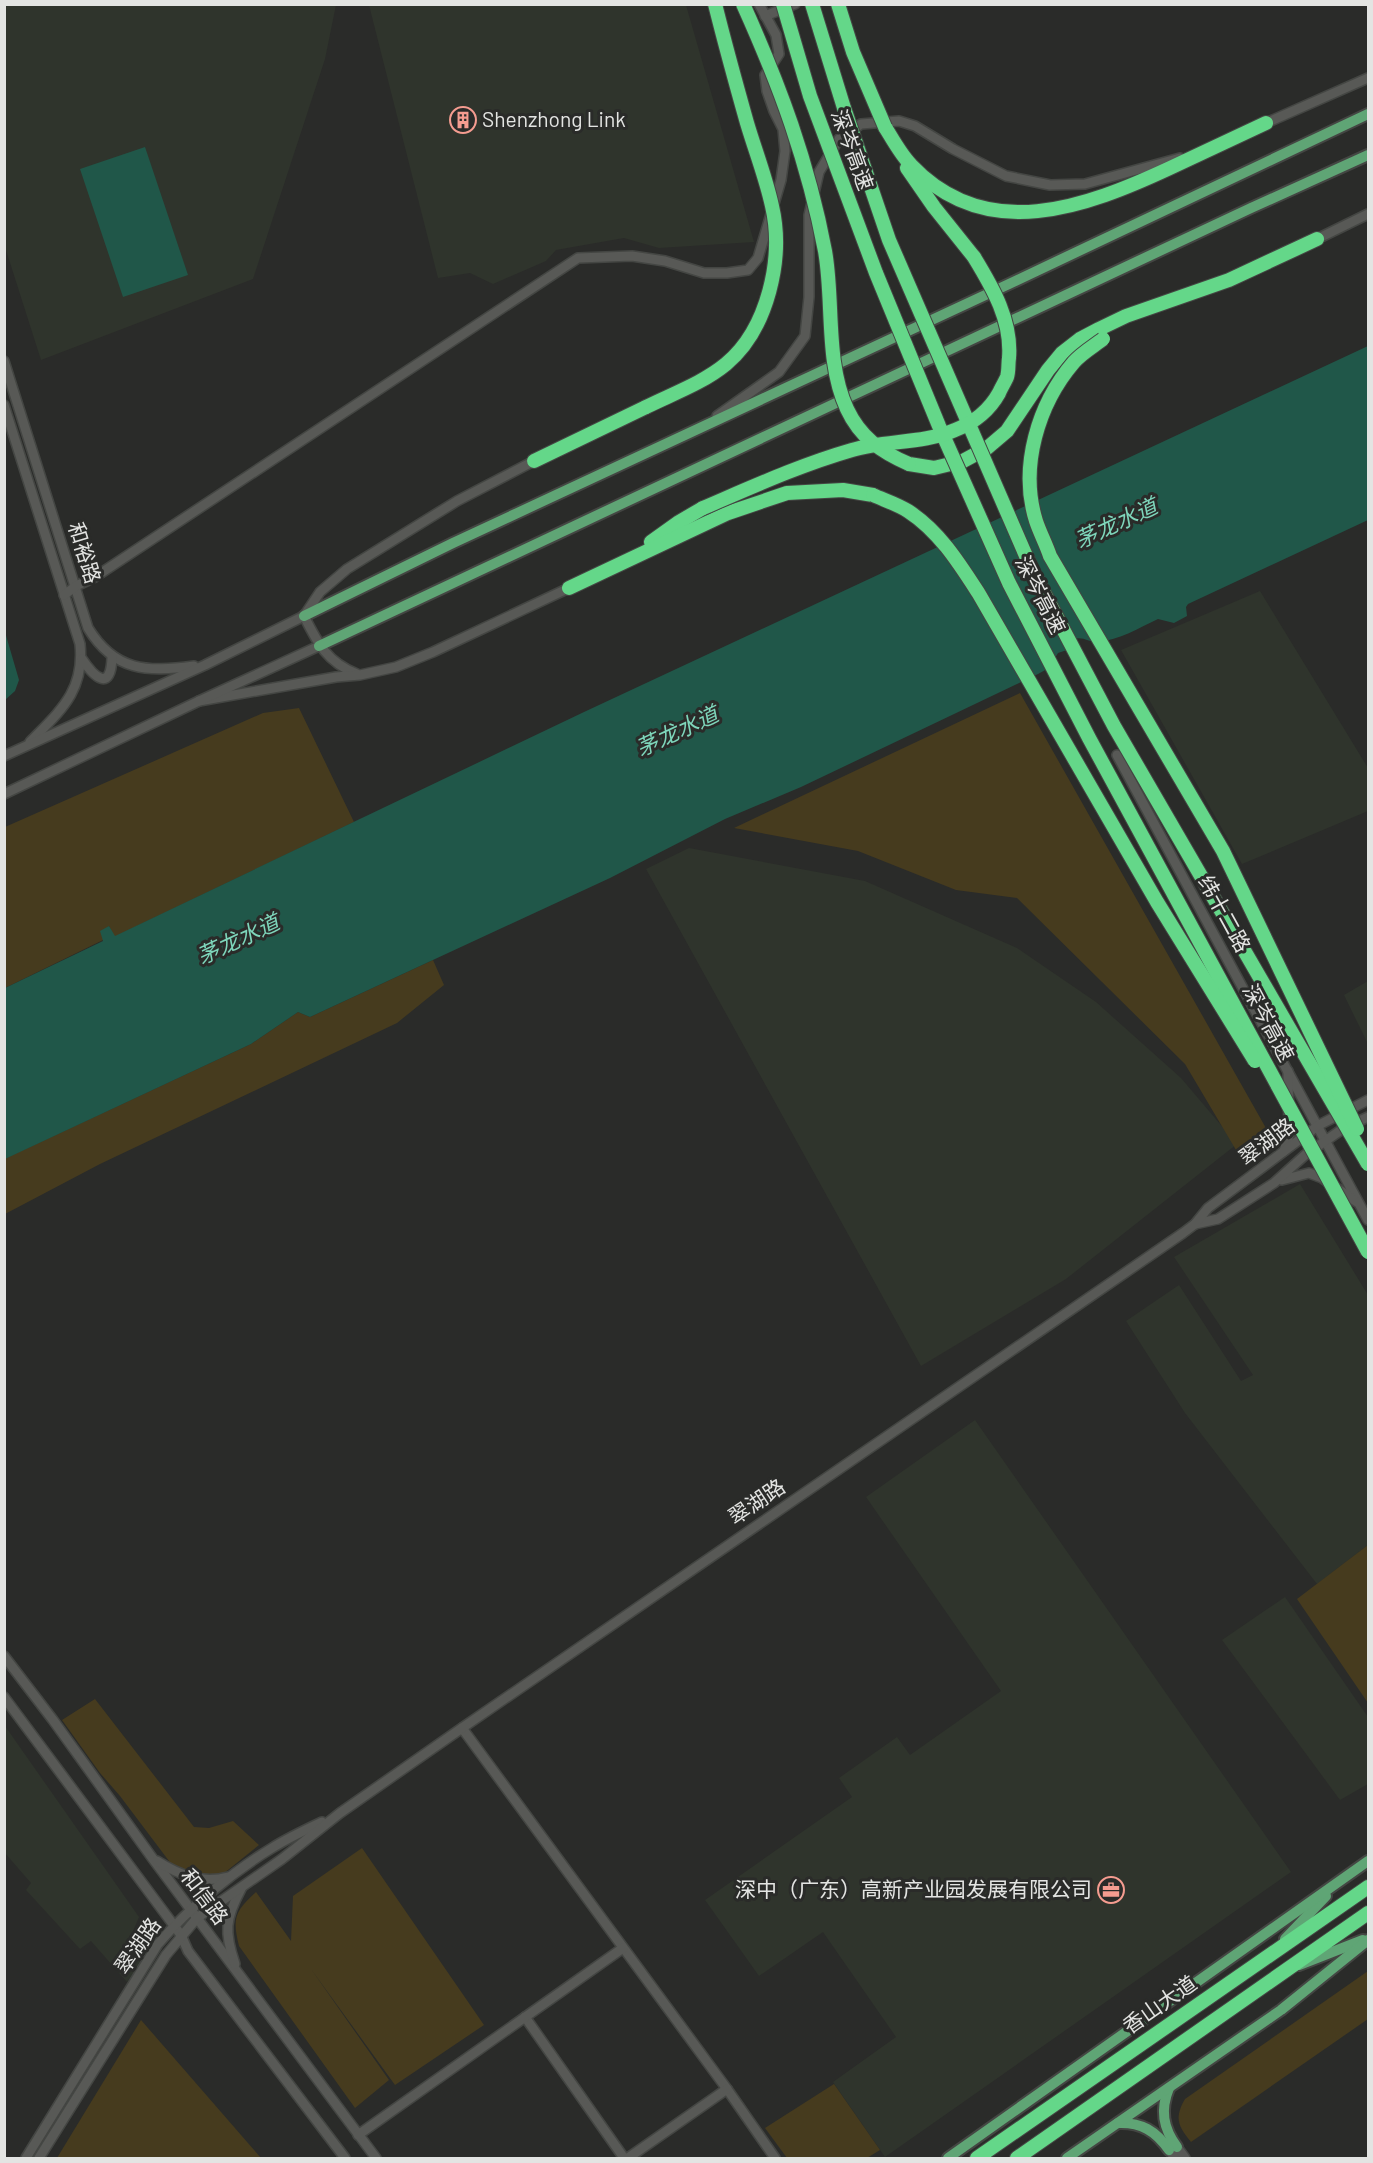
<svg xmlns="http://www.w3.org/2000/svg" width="1373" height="2163" viewBox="0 0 1373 2163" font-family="Barlow,'Noto Sans SC',sans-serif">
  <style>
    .built { fill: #2f342c }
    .green { fill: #463b1e }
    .water { fill: #205749 }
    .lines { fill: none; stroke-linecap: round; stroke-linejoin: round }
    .minor-casing { stroke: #444643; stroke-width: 12 }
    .major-casing { stroke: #444643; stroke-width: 14 }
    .highway-casing { stroke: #444643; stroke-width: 16 }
    .minor { stroke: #585956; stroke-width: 9 }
    .major { stroke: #5fa575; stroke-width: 10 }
    .highway { stroke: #64d789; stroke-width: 14 }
    .highway-bridge-casing { stroke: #444643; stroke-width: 16; stroke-linecap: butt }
    .highway-bridge { stroke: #64d789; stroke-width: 14 }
    .labels { text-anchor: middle; stroke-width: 6; stroke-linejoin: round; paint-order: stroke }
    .poi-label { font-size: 21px; fill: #e3e4e2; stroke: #2a2b29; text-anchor: start }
    .street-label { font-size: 21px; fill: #e3e4e2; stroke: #2a2b29 }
    .water-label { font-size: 22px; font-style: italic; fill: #7ed6bb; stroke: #2a2b29 }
  </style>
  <rect width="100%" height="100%" fill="#2a2b29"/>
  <g class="built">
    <path d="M 4,5 L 336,5 L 325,59 L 253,279 L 41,360 L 5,247 Z"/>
    <path d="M 369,5 L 686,5 L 754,242 L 659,248 L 624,238 L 556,250 L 546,261 L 493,284 L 470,273 L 438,278 Z"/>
    <path d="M 1260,591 L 1368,768 L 1368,811 L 1242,864 L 1121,650 Z"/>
    <path d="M 689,848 L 865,881 L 1017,948 L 1096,1002 L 1181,1078 L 1237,1144 L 1066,1279 L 921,1366 L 646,869 Z"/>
    <path d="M 1368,981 L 1368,1044 L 1344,995 Z"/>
    <path d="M 1300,1184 L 1368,1295 L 1368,1545 L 1317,1584 L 1185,1413 L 1126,1321 L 1179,1285 L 1241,1381 L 1253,1375 L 1174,1257 Z"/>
    <path d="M 975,1420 L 1291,1872 L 885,2157 L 833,2082 L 896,2037 L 823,1932 L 759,1976 L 705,1900 L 852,1797 L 839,1778 L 897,1737 L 910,1755 L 1001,1691 L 866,1497 Z"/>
    <path d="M 1285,1597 L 1368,1717 L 1368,1784 L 1340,1800 L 1222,1640 Z"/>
    <path d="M 5,1726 L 139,1917 L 127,1945 L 141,1963 L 127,1982 L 91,1941 L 80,1949 L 26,1890 L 31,1883 L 5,1853 Z"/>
  </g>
  <g class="green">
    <path d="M 1020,693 L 1271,1137 L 1236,1150 L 1185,1064 L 1017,898 L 956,890 L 858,851 L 734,828 Z"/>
    <path d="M 299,708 L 354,822 L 114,937 L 109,926 L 103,940 L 5,988 L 5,827 L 263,713 Z"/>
    <path d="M 433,960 L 444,985 L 397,1023 L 100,1164 L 5,1214 L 4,1159 L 251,1044 L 298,1012 L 310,1017 Z"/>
    <path d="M 1368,1545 L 1368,1703 L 1297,1599 Z"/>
    <path d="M 95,1699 L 194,1827 L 209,1828 L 233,1821 L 259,1845 L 223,1874 L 207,1877 L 195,1875 L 172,1865 L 120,1796 L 100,1773 L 62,1720 Z"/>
    <path d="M 362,1848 L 484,2025 L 395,2085 L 311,1969 L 389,2080 L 355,2108 L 239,1946 C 232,1918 235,1911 256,1892 L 291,1941 L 293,1896 Z"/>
    <path d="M 1368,1971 L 1368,2019 L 1191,2142 C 1178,2126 1174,2118 1185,2099 Z"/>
    <path d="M 141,2020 L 261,2158 L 57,2158 Z"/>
    <path d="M 834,2084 L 880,2150 L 867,2158 L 787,2158 L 765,2128 Z"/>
  </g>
  <g class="water">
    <path d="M 145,147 L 188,275 L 123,297 L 80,169 Z"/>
    <path d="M 1368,346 L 1368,520 L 1188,604 L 1186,607 L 1187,616 L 1174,623 L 1158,619 C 1139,628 1119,640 1098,642 C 1088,642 1083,636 1074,639 L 1070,649 L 1058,653 L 1049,668 L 1038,674 L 801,787 L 725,819 L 610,878 L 310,1017 L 298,1012 L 251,1044 L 5,1159 L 5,988 L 103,941 L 100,931 L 109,926 L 115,936 L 584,712 Z"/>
    <path d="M 5,632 L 19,680 L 15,691 L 5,700 Z"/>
  </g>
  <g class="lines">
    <defs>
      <g id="minor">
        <path d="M 765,16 L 795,4"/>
        <path d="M 1266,123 L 1368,78"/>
        <path d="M 1317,239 L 1368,214"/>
        <path d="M 4,361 L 88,628 C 115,672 147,672 194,666"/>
        <path d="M 4,405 L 80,644 C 85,691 60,711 30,742"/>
        <path d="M 717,416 L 779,372 L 805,336 L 809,297 L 809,215 L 819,172 L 839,139 L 861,124 L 899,121 L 915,126 L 953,149 L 1006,176 L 1050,185 L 1085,184 L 1180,158"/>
        <path d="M 64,595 L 76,586 L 95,577 L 578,258 L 632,256 L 665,261 L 704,273 L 727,273 L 748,270 L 758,258 L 781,180 L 785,151 L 783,129 L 774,111 L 767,91 L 765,75 L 779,54 L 776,35 L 759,4"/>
        <path d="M 304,616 C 318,644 327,662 357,674"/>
        <path d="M 82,659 C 94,677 111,693 112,657"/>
        <path d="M 199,701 L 336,677 L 360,675 L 396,667 L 433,652 L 569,588"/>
        <path d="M 1117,755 L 1368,1220"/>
        <path d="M 4,756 L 205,665 L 304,616 L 320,592 L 347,569 L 457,501 L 534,461"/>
        <path d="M 4,794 L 199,701 L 319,646"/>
        <path d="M 1284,1151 L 1289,1135 L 1288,1071"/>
        <path d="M 1282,1180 L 1309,1173 L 1322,1178 L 1357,1202"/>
        <path d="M 1195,1224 L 1218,1219 L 1274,1183 L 1305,1155 L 1344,1128 L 1368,1117"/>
        <path d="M 4,1656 L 53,1720 L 153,1859 L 376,2158"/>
        <path d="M 4,1697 L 181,1935 L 188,1951 L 345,2158"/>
        <path d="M 462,1728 L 727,2089 L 775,2158"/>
        <path d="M 157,1861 C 179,1875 202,1884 228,1877"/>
        <path d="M 235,1964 C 224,1932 225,1919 241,1889"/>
        <path d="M 525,2017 L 624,2158"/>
        <path d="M 358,2135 L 623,1948"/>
        <path d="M 1177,2147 L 1185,2158"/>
        <path d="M 1169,2150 L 1175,2158"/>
        <path d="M 26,2158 L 158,1944 C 189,1908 231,1873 272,1848 C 288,1838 305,1830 322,1822"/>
        <path d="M 39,2158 L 166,1955 L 197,1918 L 282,1859 L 340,1813 L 462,1728 L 1183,1233 L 1195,1224 L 1208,1208 L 1319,1125 L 1368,1100"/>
        <path d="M 628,2158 L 727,2089"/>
      </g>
      <g id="major">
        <path d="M 304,616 L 453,543 L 1009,284 L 1368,114"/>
        <path d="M 319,646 L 1251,208 L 1368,155"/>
        <path d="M 1285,1939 L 1326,1896"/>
        <path d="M 1299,1965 L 1363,1940"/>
        <path d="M 1169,2088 C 1160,2110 1163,2128 1177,2147"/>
        <path d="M 1118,2123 C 1141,2122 1156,2131 1169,2150"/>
        <path d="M 948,2158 L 1368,1861"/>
        <path d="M 1067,2158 L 1281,2010 L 1368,1940"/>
      </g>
      <g id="highway">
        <path d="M 885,127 C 893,140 901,155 911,165 C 987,245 1086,207 1170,168 C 1202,153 1234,138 1266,123"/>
        <path d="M 907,168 L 934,207 L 974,257"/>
        <path d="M 534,461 L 646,407"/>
        <path d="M 909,464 L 934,468 L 963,461 L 987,448 L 1007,431 L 1048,370 L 1062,353 L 1080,339 L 1099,329 L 1126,316 L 1229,280 L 1317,239"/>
        <path d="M 651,542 L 679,522 L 703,508"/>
        <path d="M 569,588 L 728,513 L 787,493 L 843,490 L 873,495"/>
        <path d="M 977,2158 L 1368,1887"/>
        <path d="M 1017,2158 L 1368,1913"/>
      </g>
    </defs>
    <use href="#minor" class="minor-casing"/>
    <use href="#major" class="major-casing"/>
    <use href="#highway" class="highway-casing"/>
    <use href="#minor" class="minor"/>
    <use href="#major" class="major"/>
    <use href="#highway" class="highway"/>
    <defs>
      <g id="highway-bridge">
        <path d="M 743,4 C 780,86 808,162 825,251 C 834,301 825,362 847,409 C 860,437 881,452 909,464"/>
        <path d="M 783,4 L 810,96 L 876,273 L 939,426 L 1009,583 L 1089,738 L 1368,1252"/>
        <path d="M 812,4 L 844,108 L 889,240 L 1033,572 L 1114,726 L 1368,1164"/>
        <path d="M 838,4 L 853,52 L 885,127"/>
        <path d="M 1103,339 C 1094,346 1082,353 1074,362 C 1038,404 1019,467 1036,521 C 1040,533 1046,544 1050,556 L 1223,851 L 1357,1129"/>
        <path d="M 646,407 C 672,394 703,383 726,364 C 768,329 784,258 772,206 C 766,178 755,150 747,123 C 736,84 725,44 715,4"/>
        <path d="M 873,495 C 884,500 897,504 908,511 C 939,531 959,563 979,594 L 1157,902 L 1255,1061"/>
        <path d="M 703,508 C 752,487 800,465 852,450 C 885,440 923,444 955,430 C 973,423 989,411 999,393 C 1001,388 1005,382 1007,377 C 1009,371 1008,364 1009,358 C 1012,321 993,288 974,257"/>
      </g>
    </defs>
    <use href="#highway-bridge" class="highway-bridge-casing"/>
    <use href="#highway-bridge" class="highway-bridge"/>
  </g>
  <defs>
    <symbol id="building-ring" viewBox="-11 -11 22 22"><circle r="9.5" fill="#2a2b29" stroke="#f59c90" stroke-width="1.5"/><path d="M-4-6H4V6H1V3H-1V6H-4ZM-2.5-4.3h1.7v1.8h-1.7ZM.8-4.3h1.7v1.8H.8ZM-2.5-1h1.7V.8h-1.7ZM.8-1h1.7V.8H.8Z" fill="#f59c90"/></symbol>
    <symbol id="office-ring" viewBox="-11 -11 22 22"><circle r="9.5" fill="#2a2b29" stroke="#f59c90" stroke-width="1.5"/><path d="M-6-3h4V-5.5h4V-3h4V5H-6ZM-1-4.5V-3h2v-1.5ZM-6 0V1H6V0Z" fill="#f59c90"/></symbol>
  </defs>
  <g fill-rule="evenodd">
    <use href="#building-ring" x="448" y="105" width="30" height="30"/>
    <use href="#office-ring" x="1096" y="1875" width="30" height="30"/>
  </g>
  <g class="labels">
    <g class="poi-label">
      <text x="482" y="127">Shenzhong Link</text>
      <text x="1092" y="1897" text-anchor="end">深中（广东）高新产业园发展有限公司</text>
    </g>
    <g class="street-label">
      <text transform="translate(852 150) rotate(70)" y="7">深岑高速</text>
      <text transform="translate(84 553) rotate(73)" y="7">和裕路</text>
      <text transform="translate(1040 595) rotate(63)" y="7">深岑高速</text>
      <text transform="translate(1224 914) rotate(61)" y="7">纬十二路</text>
      <text transform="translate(1268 1023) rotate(62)" y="7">深岑高速</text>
      <text transform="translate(1267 1142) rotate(-37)" y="7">翠湖路</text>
      <text transform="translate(757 1502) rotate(-34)" y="7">翠湖路</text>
      <text transform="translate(204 1897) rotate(53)" y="7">和信路</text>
      <text transform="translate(138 1946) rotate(-55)" y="7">翠湖路</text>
      <text transform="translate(1160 2005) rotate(-35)" y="7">香山大道</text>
    </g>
    <g class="water-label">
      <text transform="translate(1116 523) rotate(-25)" y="8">茅龙水道</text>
      <text transform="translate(677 731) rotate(-25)" y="8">茅龙水道</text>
      <text transform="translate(238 939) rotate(-25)" y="8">茅龙水道</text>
    </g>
  </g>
  <rect width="1373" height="2163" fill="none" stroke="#e3e4e2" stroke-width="12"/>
</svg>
